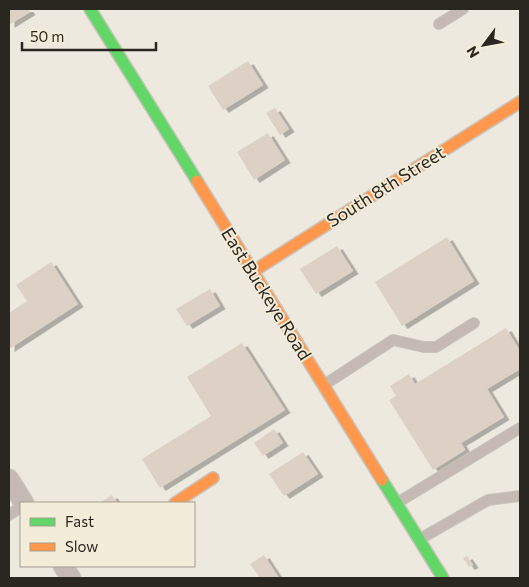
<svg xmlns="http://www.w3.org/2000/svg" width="529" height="587" viewBox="0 0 529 587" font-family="Commissioner,sans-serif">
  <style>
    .building { fill: #ddd1c6; filter: url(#shadow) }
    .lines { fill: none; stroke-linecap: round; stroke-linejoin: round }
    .lane-casing { stroke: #c9c5bd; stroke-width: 12 }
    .street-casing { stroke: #c9c5bd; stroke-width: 21 }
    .fast-casing { stroke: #c9c5bd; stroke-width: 14 }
    .slow-casing { stroke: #c9c5bd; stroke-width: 14 }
    .lane { stroke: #c5b9b4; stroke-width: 10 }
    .street { stroke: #c5b9b4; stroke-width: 19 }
    .fast { stroke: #63d668; stroke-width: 11 }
    .slow { stroke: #ff974d; stroke-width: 11 }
    .labels { text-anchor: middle; stroke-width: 4; stroke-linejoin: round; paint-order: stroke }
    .street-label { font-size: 18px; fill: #292720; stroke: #f3ecd9 }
  </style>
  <defs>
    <filter id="shadow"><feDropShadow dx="5.5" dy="3" stdDeviation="0" flood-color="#0004"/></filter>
  </defs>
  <rect width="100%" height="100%" fill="#ede9df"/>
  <g class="building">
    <path d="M 9,9 L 28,9 L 30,12 L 9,25 Z"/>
    <path d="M 248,61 L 263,85 L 223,110 L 208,86 Z"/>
    <path d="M 275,108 L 289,129 L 280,135 L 266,113 Z"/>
    <path d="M 268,133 L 285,160 L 254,180 L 237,152 Z"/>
    <path d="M 447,237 L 474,281 L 402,326 L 375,282 Z"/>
    <path d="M 337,246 L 353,271 L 316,294 L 300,269 Z"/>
    <path d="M 51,262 L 78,304 L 9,349 L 9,313 L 27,301 L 16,285 Z"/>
    <path d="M 210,289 L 220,306 L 187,326 L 176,309 Z"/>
    <path d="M 506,328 L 520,351 L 520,369 L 487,389 L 504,417 L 461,443 L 465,450 L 433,470 L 389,400 L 396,396 L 390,386 L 409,374 L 415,384 Z"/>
    <path d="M 242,343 L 285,410 L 160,488 L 142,459 L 211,416 L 187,377 Z"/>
    <path d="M 274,429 L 283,443 L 263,456 L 254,443 Z"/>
    <path d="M 303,452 L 318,474 L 284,496 L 269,474 Z"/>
    <path d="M 112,495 L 117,503 L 99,503 Z"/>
    <path d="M 264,555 L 279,578 L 260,578 L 250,564 Z"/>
    <path d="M 467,556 L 473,565 L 469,567 L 463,558 Z"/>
  </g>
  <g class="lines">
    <defs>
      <g id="lane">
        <path d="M 439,24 L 463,9"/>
        <path d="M 324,385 L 393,340 L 424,347 L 436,347 L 474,323"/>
        <path d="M 397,503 L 520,428"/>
        <path d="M 9,515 L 21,507"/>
        <path d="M 420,539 L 488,500 L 520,496"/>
      </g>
      <g id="street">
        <path d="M 9,479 L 24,503"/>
        <path d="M 63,566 L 71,578"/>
      </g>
      <g id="fast">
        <path d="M 90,9 L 197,181"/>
        <path d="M 382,480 L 443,578"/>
      </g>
      <g id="slow">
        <path d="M 197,181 L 382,480"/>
        <path d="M 252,272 L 520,102"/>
        <path d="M 175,503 L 213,478"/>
      </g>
    </defs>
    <use href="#lane" class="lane-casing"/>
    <use href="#street" class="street-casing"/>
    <use href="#fast" class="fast-casing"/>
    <use href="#slow" class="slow-casing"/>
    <use href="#lane" class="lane"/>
    <use href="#street" class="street"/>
    <use href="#fast" class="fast"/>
    <use href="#slow" class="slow"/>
  </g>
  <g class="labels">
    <g class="street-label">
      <text transform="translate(386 187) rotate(-32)" y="6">South 8th Street</text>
      <text transform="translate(266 294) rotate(58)" y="6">East Buckeye Road</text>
    </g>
  </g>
  <rect width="529" height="587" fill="none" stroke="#292720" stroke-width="20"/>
  <rect x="20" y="502" width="175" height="65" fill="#f3ecd9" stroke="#a29d8f"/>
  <rect x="30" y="518" width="25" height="8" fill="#63d668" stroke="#a29d8f"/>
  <text x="65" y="527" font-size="15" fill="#292720">Fast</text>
  <rect x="30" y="543" width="25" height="8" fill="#ff974d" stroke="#a29d8f"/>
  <text x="65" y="552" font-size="15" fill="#292720">Slow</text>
  <g transform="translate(484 45) rotate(238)" stroke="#f3ecd9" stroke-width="4" paint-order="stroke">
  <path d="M0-4L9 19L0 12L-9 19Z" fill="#292720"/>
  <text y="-8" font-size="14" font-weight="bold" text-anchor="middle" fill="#292720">N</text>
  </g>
  <path d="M22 42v8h134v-8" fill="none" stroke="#292720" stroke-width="2.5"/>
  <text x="30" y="42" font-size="15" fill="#292720" stroke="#f3ecd9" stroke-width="4" paint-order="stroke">50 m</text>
</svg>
